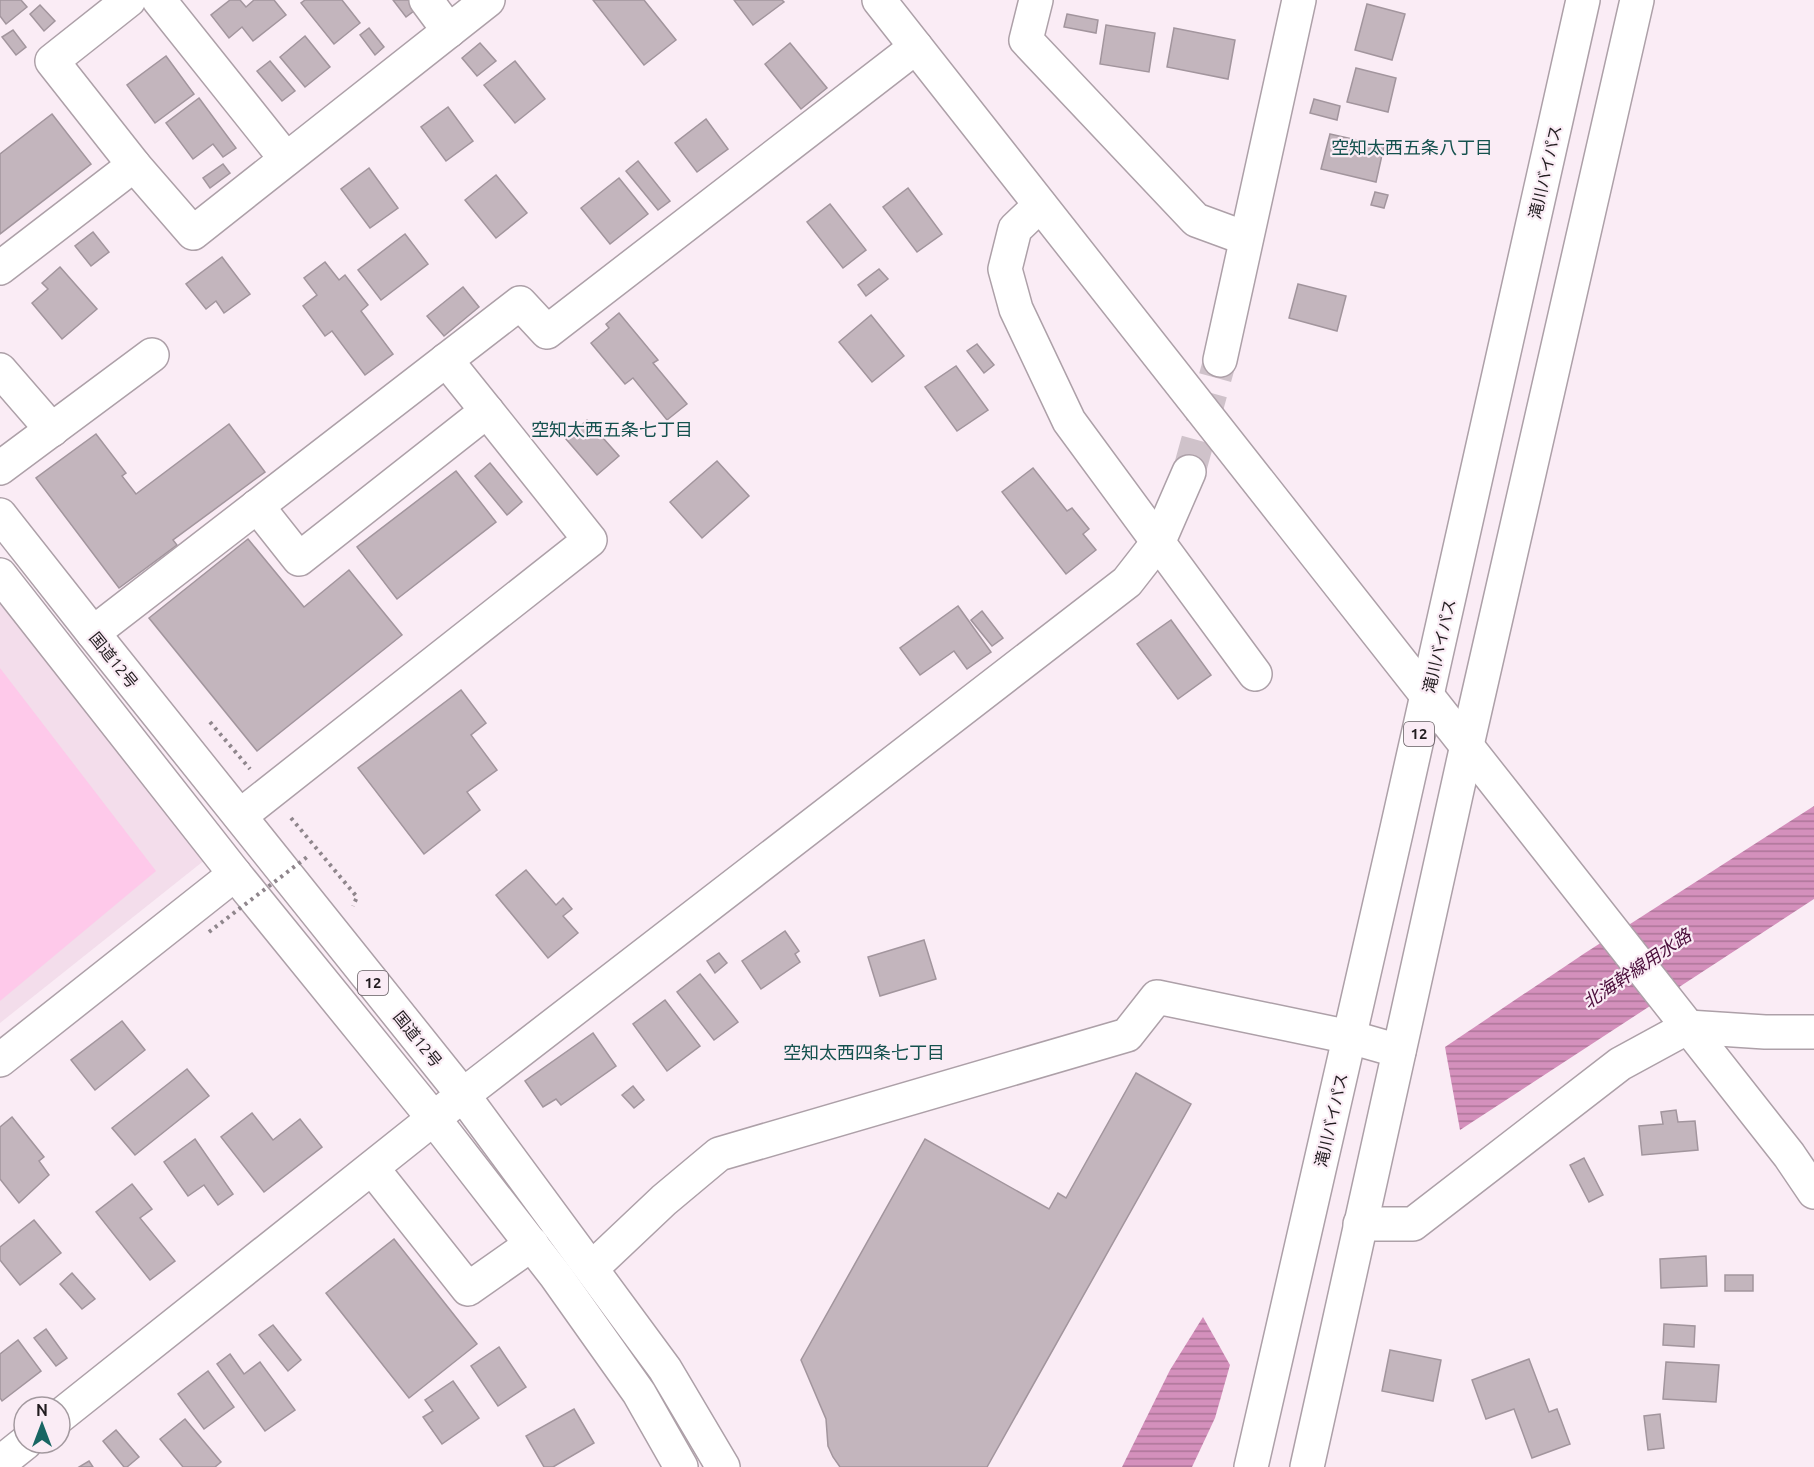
<svg xmlns="http://www.w3.org/2000/svg" width="1814" height="1467" viewBox="0 0 1814 1467" font-family="Ubuntu,'Noto Sans JP',sans-serif">
  <style>
    .built { fill: #f3ddeb }
    .garden { fill: #fec9ea }
    .water { fill: url(#water-rules) }
    .building { fill: #c3b5bd; stroke: #a2959d; stroke-width: 1.5 }
    .lines { fill: none; stroke-linecap: round; stroke-linejoin: round }
    .minor-tunnel { stroke: #cfc2ca; stroke-width: 33; stroke-dasharray: 33 16; stroke-linecap: butt }
    .minor-casing { stroke: #ada0a8; stroke-width: 36 }
    .highway-casing { stroke: #ada0a8; stroke-width: 36 }
    .path { stroke: #8f868c; stroke-width: 4; stroke-dasharray: 3 4.5; stroke-linecap: butt }
    .minor { stroke: #fff; stroke-width: 33 }
    .highway { stroke: #fff; stroke-width: 33 }
    .path-bridge { stroke: #8f868c; stroke-width: 4; stroke-dasharray: 3 4.5; stroke-linecap: butt }
    .labels { text-anchor: middle; stroke-width: 4.5; stroke-linejoin: round; paint-order: stroke }
    .shield { fill: #faecf5; stroke: #625a5f; stroke-width: 1.5 }
    .shield-label { font-size: 15px; font-weight: bold; fill: #211c1f }
    .street-label { font-size: 16px; fill: #211c1f; stroke: #faecf5 }
    .neighbourhood-label { font-size: 18px; fill: #14514e; stroke: #faecf5 }
    .water-label { font-size: 18px; font-style: italic; fill: #4a0d3a; stroke: #faecf5 }
  </style>
  <defs>
    <pattern id="water-rules" width="6" height="5" patternUnits="userSpaceOnUse" patternTransform="scale(1.5)"><rect width="6" height="5" fill="#d490bc"/><path d="M0 2.5h6" fill="none" stroke="#ac7598"/></pattern>
  </defs>
  <rect width="100%" height="100%" fill="#faecf5"/>
  <path class="built" d="M 0,603 L 206,859 L 0,1023 Z"/>
  <path class="garden" d="M 0,668 L 156,871 L 0,1001 Z"/>
  <g class="water">
    <path d="M 1814,806 L 1814,899 L 1460,1130 L 1445,1047 L 1585,953 Z"/>
    <path d="M 1203,1317 L 1230,1365 L 1215,1418 L 1192,1467 L 1122,1467 L 1170,1370 Z"/>
  </g>
  <g class="building">
    <path d="M 0,0 L 21,0 L 27,7 L 6,24 L 0,16 Z"/>
    <path d="M 230,0 L 240,0 L 246,7 L 254,0 L 274,0 L 286,15 L 253,41 L 242,27 L 229,38 L 211,15 Z"/>
    <path d="M 305,0 L 342,0 L 360,23 L 334,44 L 301,3 Z"/>
    <path d="M 393,0 L 414,0 L 419,7 L 406,17 Z"/>
    <path d="M 593,0 L 644,0 L 676,40 L 644,65 Z"/>
    <path d="M 734,0 L 782,0 L 784,2 L 753,25 Z"/>
    <path d="M 1367,4 L 1405,14 L 1392,60 L 1355,50 Z"/>
    <path d="M 40,5 L 55,21 L 44,31 L 30,14 Z"/>
    <path d="M 1067,14 L 1098,20 L 1096,33 L 1064,27 Z"/>
    <path d="M 1106,25 L 1155,33 L 1149,72 L 1100,64 Z"/>
    <path d="M 369,28 L 384,47 L 375,55 L 360,35 Z"/>
    <path d="M 1174,28 L 1235,40 L 1228,79 L 1167,67 Z"/>
    <path d="M 13,30 L 26,47 L 16,55 L 2,37 Z"/>
    <path d="M 305,36 L 330,67 L 305,87 L 280,57 Z"/>
    <path d="M 480,43 L 496,61 L 477,76 L 462,58 Z"/>
    <path d="M 790,43 L 827,88 L 801,109 L 765,64 Z"/>
    <path d="M 166,56 L 194,94 L 155,123 L 127,85 Z"/>
    <path d="M 270,61 L 295,91 L 282,101 L 257,71 Z"/>
    <path d="M 515,61 L 545,99 L 515,123 L 484,85 Z"/>
    <path d="M 1356,68 L 1396,78 L 1388,112 L 1347,102 Z"/>
    <path d="M 199,98 L 236,148 L 223,157 L 213,144 L 193,159 L 166,123 Z"/>
    <path d="M 1314,99 L 1340,106 L 1337,120 L 1310,113 Z"/>
    <path d="M 448,107 L 473,141 L 446,161 L 421,127 Z"/>
    <path d="M 52,114 L 91,164 L 0,234 L 0,154 Z"/>
    <path d="M 706,119 L 728,149 L 697,172 L 675,143 Z"/>
    <path d="M 1330,134 L 1384,146 L 1376,182 L 1321,169 Z"/>
    <path d="M 638,161 L 670,201 L 658,210 L 626,171 Z"/>
    <path d="M 223,164 L 230,173 L 210,188 L 203,178 Z"/>
    <path d="M 369,168 L 398,208 L 370,228 L 341,189 Z"/>
    <path d="M 496,175 L 527,213 L 496,238 L 465,200 Z"/>
    <path d="M 619,178 L 648,214 L 610,244 L 581,208 Z"/>
    <path d="M 908,188 L 942,234 L 917,252 L 883,207 Z"/>
    <path d="M 1375,192 L 1388,195 L 1384,208 L 1371,205 Z"/>
    <path d="M 830,204 L 866,250 L 843,268 L 807,222 Z"/>
    <path d="M 93,232 L 109,252 L 91,266 L 75,246 Z"/>
    <path d="M 405,234 L 428,264 L 381,300 L 358,270 Z"/>
    <path d="M 222,257 L 250,294 L 224,313 L 216,301 L 206,309 L 186,284 Z"/>
    <path d="M 325,262 L 339,280 L 345,275 L 368,305 L 361,311 L 393,354 L 365,375 L 332,331 L 325,336 L 303,306 L 317,295 L 304,278 Z"/>
    <path d="M 60,267 L 97,309 L 62,339 L 32,303 L 48,289 L 42,283 Z"/>
    <path d="M 879,269 L 888,279 L 866,296 L 858,285 Z"/>
    <path d="M 1298,284 L 1346,296 L 1337,331 L 1289,318 Z"/>
    <path d="M 463,287 L 479,307 L 444,336 L 427,316 Z"/>
    <path d="M 619,313 L 658,360 L 653,363 L 687,404 L 667,420 L 633,378 L 625,384 L 591,343 L 609,328 L 606,324 Z"/>
    <path d="M 871,315 L 904,356 L 872,382 L 839,342 Z"/>
    <path d="M 977,344 L 994,365 L 984,373 L 967,351 Z"/>
    <path d="M 956,366 L 988,410 L 957,431 L 925,387 Z"/>
    <path d="M 587,420 L 619,456 L 597,475 L 566,439 Z"/>
    <path d="M 229,424 L 265,472 L 173,540 L 177,545 L 119,588 L 36,478 L 96,434 L 126,473 L 122,476 L 136,494 Z"/>
    <path d="M 717,461 L 749,496 L 702,538 L 670,502 Z"/>
    <path d="M 490,463 L 522,502 L 507,515 L 475,476 Z"/>
    <path d="M 1033,468 L 1067,511 L 1072,508 L 1089,529 L 1083,534 L 1096,550 L 1066,574 L 1002,492 Z"/>
    <path d="M 456,471 L 496,522 L 397,599 L 357,547 Z"/>
    <path d="M 248,539 L 304,607 L 349,570 L 402,635 L 257,751 L 149,618 Z"/>
    <path d="M 958,606 L 991,652 L 967,669 L 954,651 L 920,675 L 900,648 Z"/>
    <path d="M 982,611 L 1003,638 L 992,646 L 971,620 Z"/>
    <path d="M 1171,620 L 1211,675 L 1178,699 L 1137,644 Z"/>
    <path d="M 461,690 L 486,723 L 471,735 L 497,770 L 467,792 L 480,810 L 424,854 L 358,768 Z"/>
    <path d="M 526,870 L 556,905 L 563,898 L 572,909 L 563,916 L 578,933 L 548,958 L 496,895 Z"/>
    <path d="M 785,931 L 799,951 L 795,954 L 800,962 L 761,989 L 742,961 Z"/>
    <path d="M 924,940 L 936,979 L 880,996 L 868,957 Z"/>
    <path d="M 719,953 L 727,963 L 715,973 L 707,961 Z"/>
    <path d="M 700,974 L 738,1022 L 714,1040 L 677,992 Z"/>
    <path d="M 665,1000 L 700,1046 L 667,1071 L 633,1024 Z"/>
    <path d="M 122,1021 L 145,1050 L 95,1090 L 71,1060 Z"/>
    <path d="M 593,1033 L 616,1066 L 561,1105 L 556,1099 L 543,1107 L 525,1081 Z"/>
    <path d="M 187,1069 L 209,1096 L 135,1155 L 112,1128 Z"/>
    <path d="M 1136,1073 L 1191,1104 L 987,1467 L 840,1467 L 833,1457 L 828,1446 L 826,1419 L 801,1360 L 925,1139 L 1049,1209 L 1058,1193 L 1066,1198 Z"/>
    <path d="M 633,1086 L 644,1100 L 634,1108 L 622,1095 Z"/>
    <path d="M 1676,1110 L 1678,1122 L 1695,1121 L 1698,1150 L 1642,1155 L 1639,1126 L 1663,1124 L 1661,1112 Z"/>
    <path d="M 252,1113 L 273,1140 L 300,1119 L 322,1147 L 264,1192 L 221,1137 Z"/>
    <path d="M 12,1117 L 44,1157 L 39,1161 L 49,1175 L 19,1203 L 0,1179 L 0,1127 Z"/>
    <path d="M 195,1139 L 233,1194 L 218,1205 L 204,1185 L 188,1196 L 164,1162 Z"/>
    <path d="M 1584,1158 L 1603,1195 L 1589,1202 L 1570,1165 Z"/>
    <path d="M 132,1184 L 152,1209 L 140,1218 L 175,1261 L 150,1280 L 96,1212 Z"/>
    <path d="M 34,1220 L 61,1253 L 20,1285 L 0,1260 L 0,1247 Z"/>
    <path d="M 394,1239 L 477,1344 L 409,1398 L 326,1293 Z"/>
    <path d="M 1706,1256 L 1707,1286 L 1661,1288 L 1660,1259 Z"/>
    <path d="M 72,1273 L 95,1299 L 82,1309 L 60,1284 Z"/>
    <rect x="1725" y="1275" width="28" height="16"/>
    <path d="M 1664,1324 L 1695,1326 L 1694,1347 L 1663,1345 Z"/>
    <path d="M 273,1325 L 301,1360 L 288,1371 L 259,1335 Z"/>
    <path d="M 46,1329 L 67,1358 L 56,1366 L 34,1338 Z"/>
    <path d="M 18,1340 L 41,1371 L 2,1401 L 0,1398 L 0,1354 Z"/>
    <path d="M 499,1347 L 526,1387 L 498,1406 L 471,1366 Z"/>
    <path d="M 1390,1350 L 1441,1360 L 1433,1401 L 1382,1391 Z"/>
    <path d="M 230,1354 L 244,1374 L 260,1362 L 295,1410 L 265,1431 L 217,1364 Z"/>
    <path d="M 1529,1359 L 1549,1412 L 1557,1409 L 1570,1444 L 1532,1458 L 1514,1409 L 1486,1419 L 1472,1380 Z"/>
    <path d="M 1666,1362 L 1719,1365 L 1716,1402 L 1663,1399 Z"/>
    <path d="M 208,1371 L 234,1407 L 204,1429 L 178,1394 Z"/>
    <path d="M 453,1381 L 479,1418 L 442,1444 L 423,1417 L 433,1411 L 425,1400 Z"/>
    <path d="M 574,1409 L 594,1443 L 553,1467 L 544,1467 L 526,1436 Z"/>
    <path d="M 1660,1414 L 1664,1448 L 1648,1450 L 1644,1416 Z"/>
    <path d="M 185,1419 L 221,1462 L 215,1467 L 183,1467 L 160,1439 Z"/>
    <path d="M 116,1430 L 139,1457 L 127,1467 L 124,1467 L 103,1441 Z"/>
    <path d="M 89,1461 L 93,1467 L 79,1467 Z"/>
  </g>
  <g class="lines">
    <path class="minor-tunnel" d="M 1189,472 L 1220,360"/>
    <defs>
      <g id="minor">
        <path d="M 129,0 L 52,61 L 134,165"/>
        <path d="M 159,0 L 286,159"/>
        <path d="M 426,0 L 449,31"/>
        <path d="M 879,0 L 1789,1155 L 1814,1192"/>
        <path d="M 1036,0 L 1026,40 L 1196,220 L 1245,238"/>
        <path d="M 1040,205 L 1015,229 L 1005,269 L 1016,309 L 1069,421 L 1255,674"/>
        <path d="M 0,268 L 134,165 L 193,233 L 488,0"/>
        <path d="M 1220,360 L 1299,0"/>
        <path d="M 0,370 L 52,430"/>
        <path d="M 0,468 L 152,355"/>
        <path d="M 257,506 L 299,559 L 487,411 L 446,360"/>
        <path d="M 93,633 L 520,303 L 547,332 L 916,47"/>
        <path d="M 240,816 L 590,540 L 487,411"/>
        <path d="M 0,1060 L 235,874"/>
        <path d="M 372,1168 L 468,1289 L 532,1244"/>
        <path d="M 1360,1224 L 1413,1224 L 1620,1064 L 1688,1027 L 1765,1032 L 1814,1032"/>
        <path d="M 592,1268 L 664,1200 L 719,1154 L 1127,1035 L 1157,997 L 1350,1037 L 1399,1051"/>
        <path d="M 60,1416 L 463,1095 L 1127,582 L 1159,541 L 1189,472"/>
        <path d="M 0,1463 L 25,1443"/>
      </g>
      <g id="highway">
        <path d="M 0,515 L 93,633 L 463,1095 L 665,1369 L 723,1467"/>
        <path d="M 0,575 L 235,874 L 434,1119 L 556,1276 L 639,1393 L 681,1467"/>
        <path d="M 1251,1467 L 1396,833 L 1583,0"/>
        <path d="M 1307,1467 L 1467,745 L 1637,0"/>
      </g>
    </defs>
    <use href="#minor" class="minor-casing"/>
    <use href="#highway" class="highway-casing"/>
    <g class="path">
      <path d="M 210,722 L 250,769"/>
      <path d="M 291,818 L 357,897 L 353,906"/>
    </g>
    <use href="#minor" class="minor"/>
    <use href="#highway" class="highway"/>
    <path class="path-bridge" d="M 209,932 L 307,857"/>
  </g>
  <g class="labels">
    <g class="shield">
      <rect x="1404" y="722" width="30" height="24" rx="4.5"/>
      <rect x="358" y="971" width="30" height="24" rx="4.5"/>
    </g>
    <g class="shield-label">
      <text x="1419" y="739">12</text>
      <text x="373" y="988">12</text>
    </g>
    <g class="street-label">
      <text transform="translate(1545 172) rotate(-77)" y="6">滝川バイパス</text>
      <text transform="translate(1439 646) rotate(-77)" y="6">滝川バイパス</text>
      <text transform="translate(114 660) rotate(51)" y="6">国道12号</text>
      <text transform="translate(418 1039) rotate(51)" y="6">国道12号</text>
      <text transform="translate(1331 1120) rotate(-77)" y="6">滝川バイパス</text>
    </g>
    <g class="neighbourhood-label">
      <text x="1412" y="154">空知太西五条八丁目</text>
      <text x="612" y="436">空知太西五条七丁目</text>
      <text x="864" y="1059">空知太西四条七丁目</text>
    </g>
    <g class="water-label">
      <text transform="translate(1637 969) rotate(-34)" y="6">北海幹線用水路</text>
    </g>
  </g>
  <g transform="translate(42 1425)"><circle r="28" fill="#faecf5" stroke="#a3999f" stroke-width="1.5"/>
  <path d="M0-4.5L10 22L0 15L-10 22Z" fill="#186663"/>
  <text y="-9" font-size="16" font-weight="bold" text-anchor="middle" fill="#211c1f">N</text>
  </g>
</svg>
